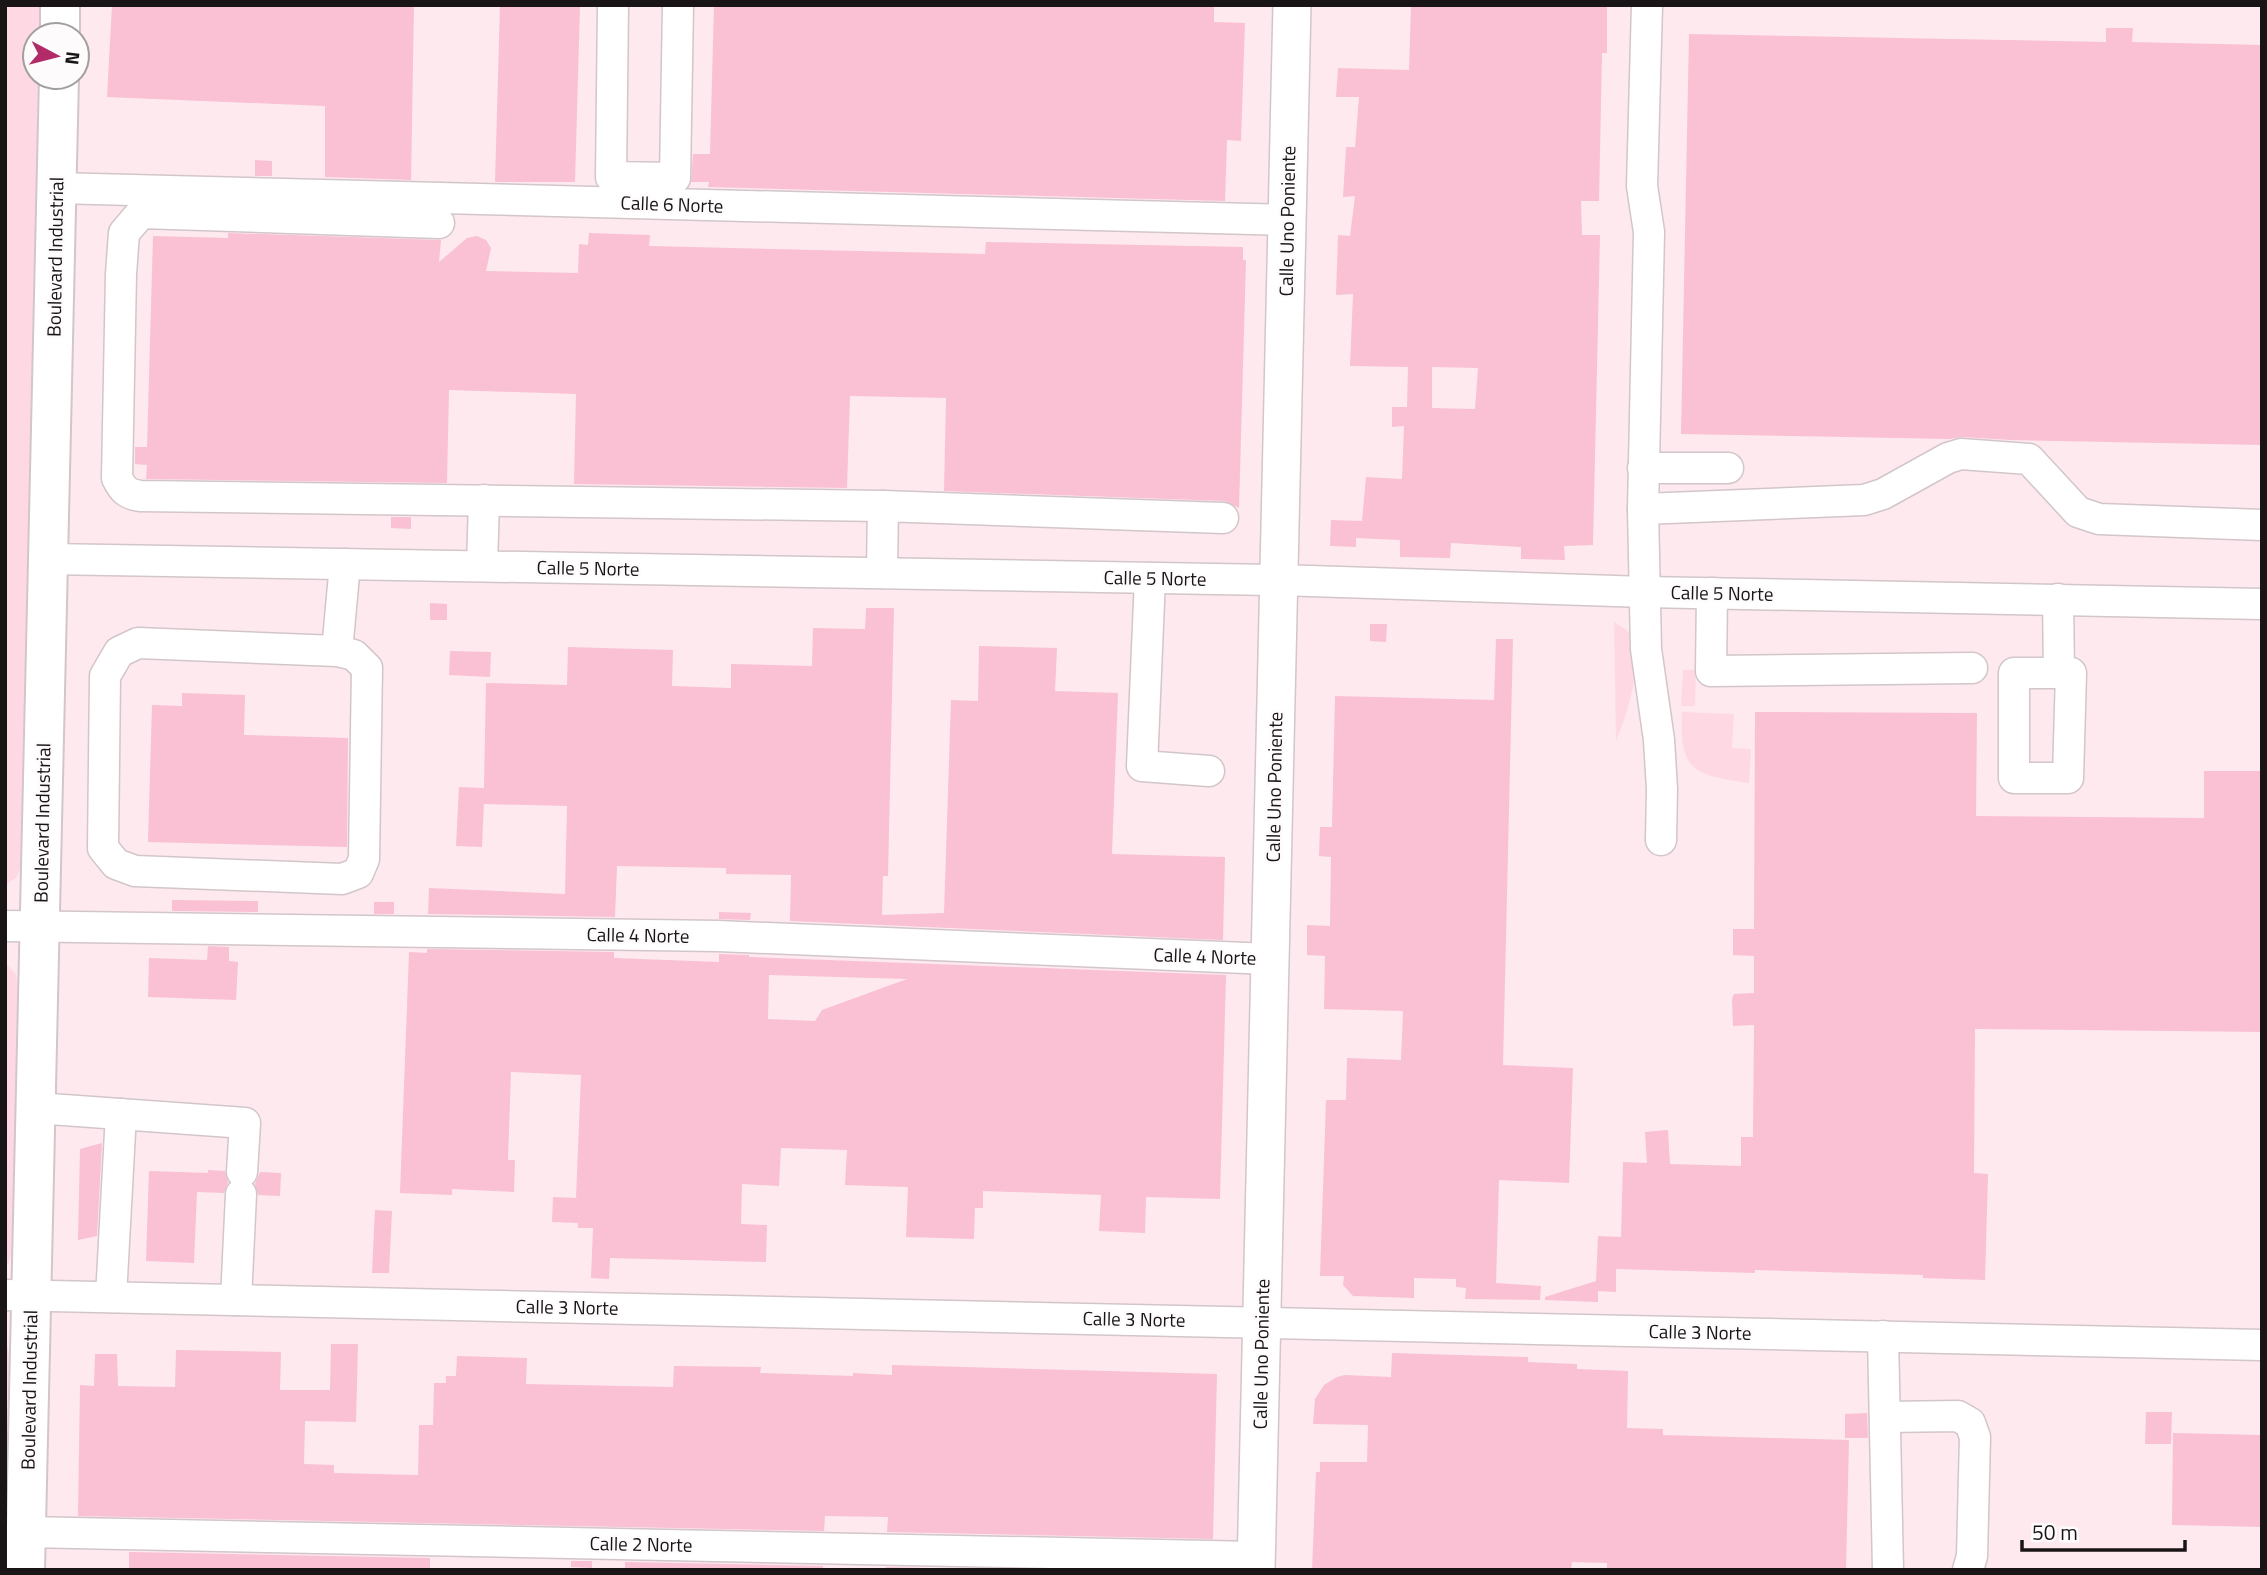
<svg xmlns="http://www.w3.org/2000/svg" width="2267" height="1575" viewBox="0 0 2267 1575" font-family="'Titillium Web',sans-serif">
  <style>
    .built { fill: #fee9ef; fill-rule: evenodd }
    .green { fill: #fed9e4 }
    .building { fill: #f9c1d3; fill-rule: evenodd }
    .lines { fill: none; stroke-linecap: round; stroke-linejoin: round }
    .minor-casing { stroke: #d2c6ca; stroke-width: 33 }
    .major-casing { stroke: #d2c6ca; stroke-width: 40 }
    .highway-casing { stroke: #d2c6ca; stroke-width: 42 }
    .minor { stroke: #fff; stroke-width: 30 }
    .major { stroke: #fff; stroke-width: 37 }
    .highway { stroke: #fff; stroke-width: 38 }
    .labels { text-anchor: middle; stroke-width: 5; stroke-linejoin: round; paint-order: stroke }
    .street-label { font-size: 19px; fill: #191516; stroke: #fdfbfb }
  </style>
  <rect width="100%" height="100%" fill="#fdfbfb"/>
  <path class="built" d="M 5,5 L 2262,5 L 2262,1570 L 5,1570 ZM 35,35 L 77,35 L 77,77 L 35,77 Z"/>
  <g class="green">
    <path d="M 5,5 L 44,5 L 43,35 L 35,35 L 35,77 L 42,77 L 23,863 L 16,878 L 5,885 Z"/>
    <path d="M 1614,622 C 1620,626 1628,629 1631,636 C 1644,666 1627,714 1616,741 Z"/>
    <path d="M 1683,670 L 1696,670 L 1695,706 L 1681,706 Z"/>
    <path d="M 1682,712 L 1734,714 L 1732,748 L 1751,749 L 1749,783 C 1694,775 1679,772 1682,712 Z"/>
    <path d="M 5,963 L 16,974 L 18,988 L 14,1243 L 9,1263 L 5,1264 Z"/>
    <path d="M 5,1338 L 11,1360 L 5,1562 Z"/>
  </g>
  <g class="building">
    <path d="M 112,5 L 414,5 L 411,180 L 325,177 L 325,106 L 107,97 Z"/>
    <path d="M 500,5 L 580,5 L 575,182 L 495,182 Z"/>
    <path d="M 714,5 L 1214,5 L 1214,22 L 1245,23 L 1241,141 L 1227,140 L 1225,201 L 708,187 L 709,182 L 691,182 L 693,154 L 710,154 Z"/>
    <path d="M 1411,5 L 1607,5 L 1607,53 L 1602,53 L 1599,201 L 1581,201 L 1582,235 L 1600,235 L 1593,545 L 1564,546 L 1565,560 L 1521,559 L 1521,547 L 1451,543 L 1450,558 L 1400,557 L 1400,540 L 1356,538 L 1356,547 L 1330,546 L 1331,520 L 1362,521 L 1366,477 L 1402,479 L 1404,426 L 1392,427 L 1392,407 L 1407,407 L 1408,367 L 1350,366 L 1353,294 L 1336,295 L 1338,235 L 1350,236 L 1355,196 L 1343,197 L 1346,147 L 1355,147 L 1359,97 L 1336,97 L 1338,68 L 1409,70 ZM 1432,367 L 1478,368 L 1475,409 L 1432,408 Z"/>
    <path d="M 2106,28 L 2133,28 L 2132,42 L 2262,45 L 2262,445 L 2011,440 L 1962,437 L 1950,439 L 1681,434 L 1689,34 L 2106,42 Z"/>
    <path d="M 255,160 L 272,161 L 272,176 L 255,176 Z"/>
    <path d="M 228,233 L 441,240 L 439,262 L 467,238 L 477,236 L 486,240 L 491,248 L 486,271 L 578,273 L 579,244 L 588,245 L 589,233 L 650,235 L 649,246 L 985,254 L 986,242 L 1243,247 L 1243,260 L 1246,260 L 1239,508 L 1224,501 L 944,491 L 946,398 L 850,396 L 847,488 L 574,484 L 576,394 L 449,390 L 447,483 L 146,479 L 147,465 L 135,464 L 135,447 L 147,447 L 153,236 L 228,238 Z"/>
    <path d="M 391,517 L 411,517 L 411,529 L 391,528 Z"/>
    <path d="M 430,603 L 447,604 L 447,620 L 430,620 Z"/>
    <path d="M 866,608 L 894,608 L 888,876 L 883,876 L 882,915 L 944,913 L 951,700 L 978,701 L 979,646 L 1057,648 L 1055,691 L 1118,693 L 1112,854 L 1225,857 L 1223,940 L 790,921 L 791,875 L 726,874 L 726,868 L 617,866 L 615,917 L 428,914 L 429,888 L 565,894 L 567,806 L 484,804 L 484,801 L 482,847 L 456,846 L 459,787 L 484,788 L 486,683 L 567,685 L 568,647 L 673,650 L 672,686 L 731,688 L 731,664 L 812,666 L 813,628 L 865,629 Z"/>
    <path d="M 1370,624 L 1387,624 L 1386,642 L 1370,641 Z"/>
    <path d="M 1496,639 L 1513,639 L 1503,1065 L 1573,1068 L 1569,1183 L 1499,1180 L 1496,1283 L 1541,1286 L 1540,1300 L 1465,1299 L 1466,1288 L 1456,1287 L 1456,1279 L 1414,1278 L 1414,1298 L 1353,1296 L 1343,1285 L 1344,1276 L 1320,1276 L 1326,1100 L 1346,1100 L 1347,1058 L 1401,1060 L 1403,1011 L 1324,1009 L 1325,956 L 1307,955 L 1307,925 L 1330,926 L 1331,857 L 1319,856 L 1320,827 L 1332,827 L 1335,696 L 1494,700 Z"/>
    <path d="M 450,651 L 491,652 L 490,677 L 449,675 Z"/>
    <path d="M 182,693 L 245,695 L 244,735 L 348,738 L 347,847 L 148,842 L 152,705 L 182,706 Z"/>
    <path d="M 1755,712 L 1977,713 L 1976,816 L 2204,818 L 2204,771 L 2262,771 L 2262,1032 L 1975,1029 L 1974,1173 L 1988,1174 L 1985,1280 L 1923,1278 L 1923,1275 L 1755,1270 L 1755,1273 L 1616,1269 L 1616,1292 L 1598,1291 L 1598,1302 L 1545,1300 L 1545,1297 L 1596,1281 L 1598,1236 L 1621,1237 L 1623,1162 L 1647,1163 L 1645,1132 L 1668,1130 L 1670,1164 L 1741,1166 L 1741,1137 L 1753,1137 L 1754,1025 L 1733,1026 L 1732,999 L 1734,994 L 1754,993 L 1754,956 L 1733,955 L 1733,929 L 1754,929 Z"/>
    <path d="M 172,900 L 258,901 L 258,912 L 172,911 Z"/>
    <rect x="374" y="902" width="20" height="12"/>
    <path d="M 719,912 L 751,913 L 750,920 L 719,919 Z"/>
    <path d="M 208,946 L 229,947 L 229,961 L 238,962 L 236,1000 L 148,997 L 149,958 L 207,960 Z"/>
    <path d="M 427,949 L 614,952 L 614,958 L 719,962 L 719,954 L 749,955 L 749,957 L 1226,975 L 1220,1199 L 1146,1197 L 1145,1233 L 1099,1231 L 1101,1195 L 983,1191 L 983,1208 L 975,1208 L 974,1239 L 906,1237 L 908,1187 L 845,1185 L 847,1150 L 781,1148 L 779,1186 L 742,1184 L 741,1224 L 767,1225 L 766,1262 L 610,1258 L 609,1279 L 591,1278 L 593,1228 L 578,1228 L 578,1223 L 552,1222 L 553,1197 L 576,1198 L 581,1075 L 511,1072 L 508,1160 L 515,1160 L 514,1192 L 452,1189 L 452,1195 L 400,1193 L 409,952 L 427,953 ZM 769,975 L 907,979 L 822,1010 L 815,1021 L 768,1019 Z"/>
    <path d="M 102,1143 L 97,1236 L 78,1240 L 80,1149 Z"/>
    <path d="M 208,1170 L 225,1171 L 228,1182 L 224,1193 L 197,1192 L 194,1263 L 146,1261 L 149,1171 L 208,1173 Z"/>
    <path d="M 260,1172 L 281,1173 L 280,1196 L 258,1195 L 255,1184 Z"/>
    <path d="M 375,1210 L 392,1211 L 389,1273 L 372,1273 Z"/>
    <path d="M 331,1344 L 358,1344 L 356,1422 L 305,1421 L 304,1464 L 334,1465 L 334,1473 L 418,1475 L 419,1425 L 433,1425 L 434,1383 L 446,1383 L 446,1376 L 456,1376 L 457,1356 L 527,1358 L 526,1384 L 673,1387 L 674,1366 L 761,1367 L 760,1373 L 853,1376 L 853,1373 L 892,1375 L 892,1365 L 1217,1374 L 1213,1539 L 887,1532 L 888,1517 L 825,1516 L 824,1531 L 78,1516 L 80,1385 L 94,1386 L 95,1354 L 117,1354 L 118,1386 L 175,1387 L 176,1350 L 281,1352 L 280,1390 L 330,1390 Z"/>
    <path d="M 1392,1353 L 1528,1357 L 1528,1362 L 1577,1364 L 1577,1369 L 1628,1371 L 1627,1428 L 1663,1429 L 1663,1435 L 1849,1440 L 1846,1570 L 1624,1570 L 1607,1569 L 1607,1563 L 1572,1562 L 1571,1570 L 1312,1570 L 1316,1472 L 1320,1472 L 1320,1462 L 1367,1462 L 1368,1425 L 1313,1424 L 1315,1399 L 1324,1385 L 1337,1377 L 1345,1375 L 1391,1377 Z"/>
    <path d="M 2146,1412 L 2172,1412 L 2171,1444 L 2145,1444 Z"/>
    <path d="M 1867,1413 L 1868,1438 L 1845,1438 L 1845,1414 Z"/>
    <path d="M 2173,1433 L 2262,1435 L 2262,1527 L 2172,1525 Z"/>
    <path d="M 129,1552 L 430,1558 L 430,1570 L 129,1570 Z"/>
    <path d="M 571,1561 L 592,1561 L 592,1568 L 571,1567 Z"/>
    <path d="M 625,1562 L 823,1566 L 823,1570 L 625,1570 Z"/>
    <path d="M 886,1567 L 1016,1570 L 886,1570 Z"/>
  </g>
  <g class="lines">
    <defs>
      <g id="minor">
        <path d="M 613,5 L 611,177 L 675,178 L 678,5"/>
        <path d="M 1647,5 L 1642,186 L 1649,232 L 1643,509 L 1646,649 L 1659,740 L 1662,789 L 1661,840"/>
        <path d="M 56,188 L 1288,220"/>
        <path d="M 439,223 L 141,213 L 124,233 L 121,274 L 117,478 C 123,490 127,494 140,496 L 883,506"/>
        <path d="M 1643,468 L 1728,468"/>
        <path d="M 1643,509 L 1864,500 L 1883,494 L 1948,458 L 1961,454 L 2029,459 L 2078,512 L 2099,519 L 2262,525"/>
        <path d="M 48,559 L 1279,580 L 1645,592 L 2262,604"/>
        <path d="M 482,566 L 484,500"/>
        <path d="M 882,573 L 883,506 L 1223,518"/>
        <path d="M 1150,578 L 1142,766 L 1209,771"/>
        <path d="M 1712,593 L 1711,671 L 1972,668"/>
        <path d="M 2058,599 L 2059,673"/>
        <path d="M 337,651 L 354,655 L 367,668 L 364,859 L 358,873 L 342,879 L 135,871 L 116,864 L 103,848 L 105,676 L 119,652 L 138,643 L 337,651 L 345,564"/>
        <path d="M 2014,673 L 2071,673 L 2068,778 L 2014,778 Z"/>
        <path d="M 5,926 L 718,936 L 1270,959"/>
        <path d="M 36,1108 L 245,1123 L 242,1172"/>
        <path d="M 5,1295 L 2262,1345"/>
        <path d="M 111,1297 L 121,1114"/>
        <path d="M 236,1300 L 241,1194"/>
        <path d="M 1883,1336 L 1888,1570"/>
        <path d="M 1885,1417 L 1958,1416 L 1970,1423 L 1975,1437 L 1972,1556 L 1968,1570"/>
        <path d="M 26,1532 L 1256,1557"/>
      </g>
      <path id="major" d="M 1256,1570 L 1292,5"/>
      <g id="highway">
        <path d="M 60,35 L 60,5"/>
        <path d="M 25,1570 L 59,77"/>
      </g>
    </defs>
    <use href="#minor" class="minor-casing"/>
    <use href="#major" class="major-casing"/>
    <use href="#highway" class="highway-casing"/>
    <use href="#minor" class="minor"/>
    <use href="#major" class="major"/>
    <use href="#highway" class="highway"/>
  </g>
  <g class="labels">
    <g class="street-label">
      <text transform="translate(672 204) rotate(2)" y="7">Calle 6 Norte</text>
      <text transform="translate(1287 221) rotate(-89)" y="7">Calle Uno Poniente</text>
      <text transform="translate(55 257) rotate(-89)" y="7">Boulevard Industrial</text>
      <text transform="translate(588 568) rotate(1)" y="7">Calle 5 Norte</text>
      <text transform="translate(1155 578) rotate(1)" y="7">Calle 5 Norte</text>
      <text transform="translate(1722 593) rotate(1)" y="7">Calle 5 Norte</text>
      <text transform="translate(1274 787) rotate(-89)" y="7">Calle Uno Poniente</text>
      <text transform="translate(42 823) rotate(-89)" y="7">Boulevard Industrial</text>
      <text transform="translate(638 935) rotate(1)" y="7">Calle 4 Norte</text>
      <text transform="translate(1205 956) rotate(2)" y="7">Calle 4 Norte</text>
      <text transform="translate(567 1307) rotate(1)" y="7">Calle 3 Norte</text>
      <text transform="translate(1134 1319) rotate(1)" y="7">Calle 3 Norte</text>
      <text transform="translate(1700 1332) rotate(1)" y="7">Calle 3 Norte</text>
      <text transform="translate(1261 1354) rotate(-89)" y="7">Calle Uno Poniente</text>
      <text transform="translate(29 1390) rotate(-89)" y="7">Boulevard Industrial</text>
      <text transform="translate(641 1544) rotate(1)" y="7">Calle 2 Norte</text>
    </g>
  </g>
  <rect width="2267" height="1575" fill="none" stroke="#191516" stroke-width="14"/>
  <g transform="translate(56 56) rotate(97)"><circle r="33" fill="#fdfbfb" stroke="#a29f9f" stroke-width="2"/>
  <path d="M0-5L12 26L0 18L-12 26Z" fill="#b32a69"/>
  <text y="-10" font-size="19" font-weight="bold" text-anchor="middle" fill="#191516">N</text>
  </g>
  <path d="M2022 1540v10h163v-10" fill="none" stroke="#191516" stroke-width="3.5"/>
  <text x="2032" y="1540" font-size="21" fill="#191516" stroke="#fdfbfb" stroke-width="5" paint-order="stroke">50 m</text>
</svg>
